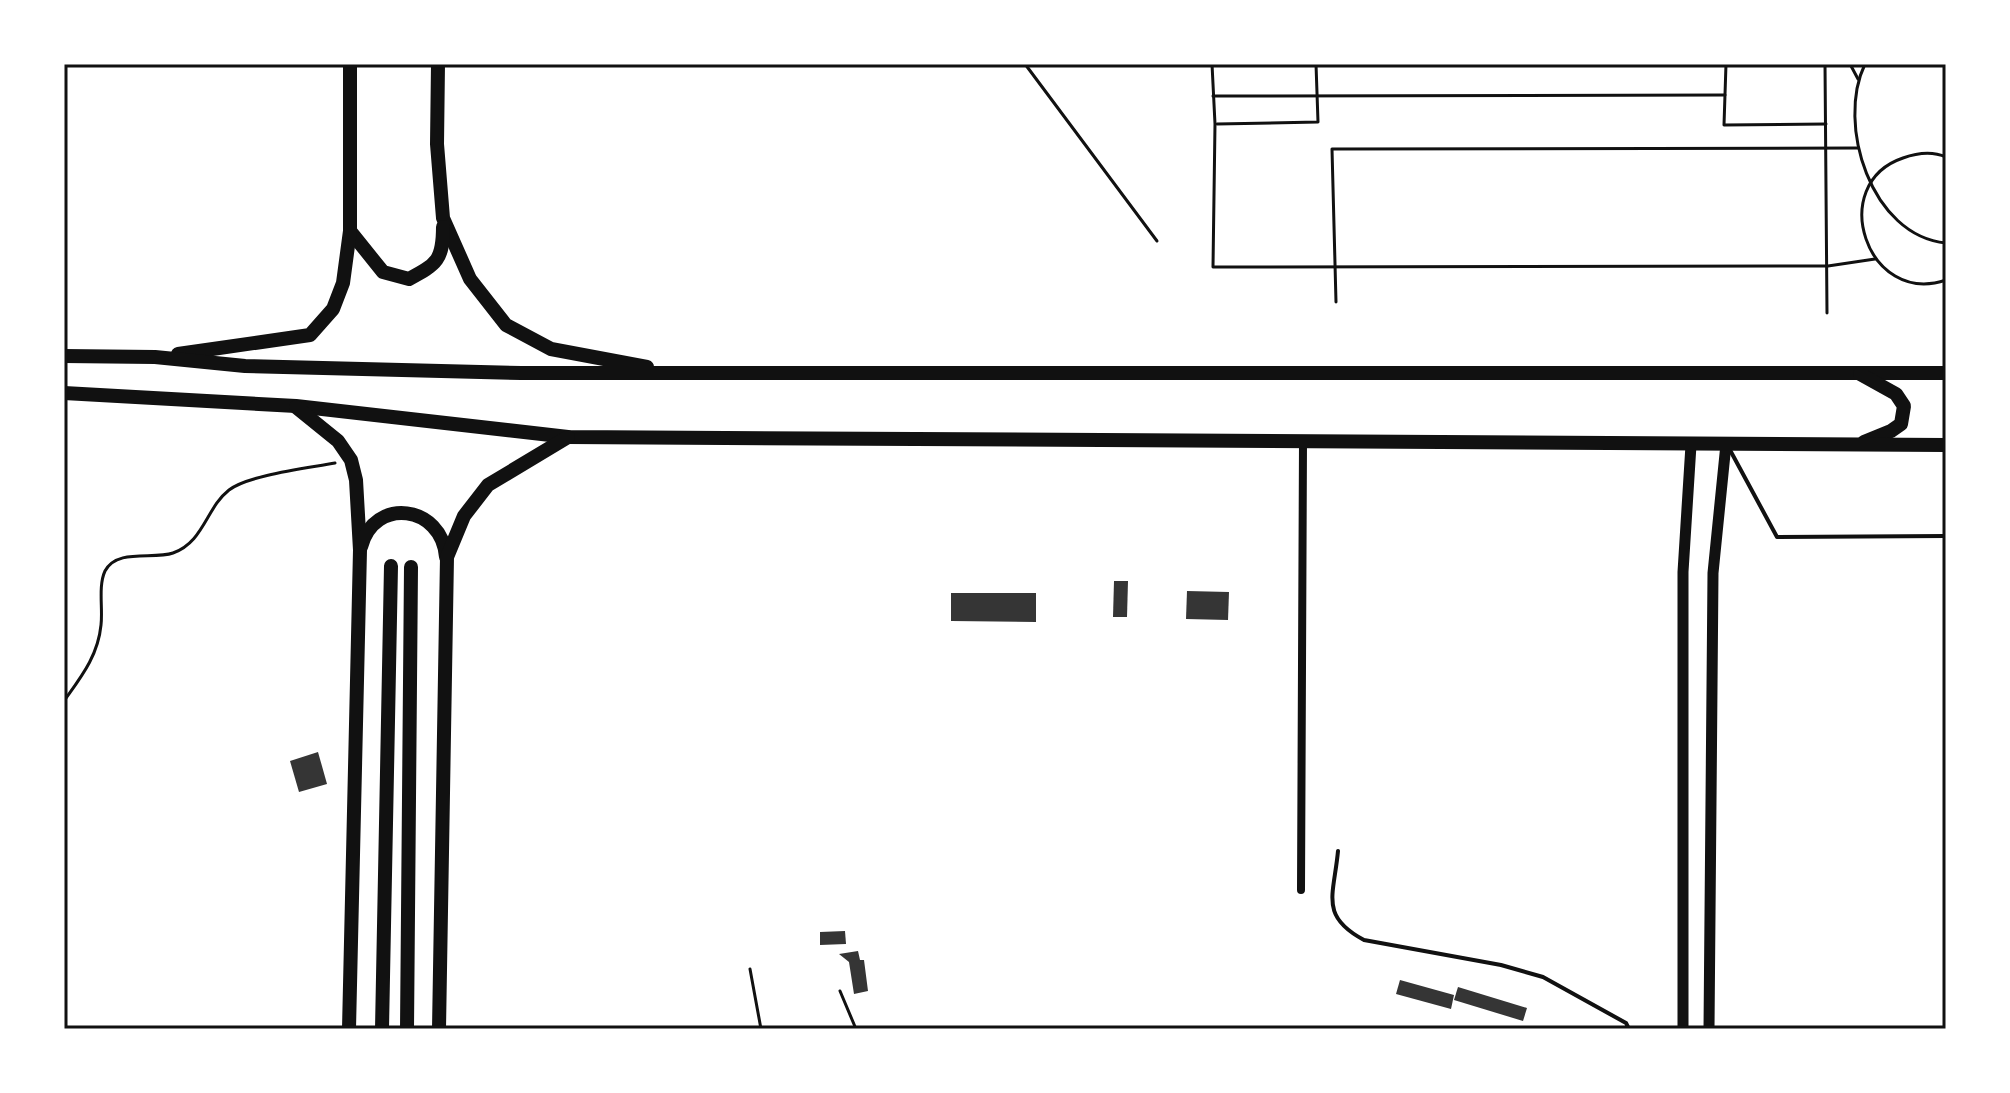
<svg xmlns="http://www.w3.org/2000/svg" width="2010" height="1093" viewBox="0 0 2010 1093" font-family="Ubuntu,sans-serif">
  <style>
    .building { fill: #353535 }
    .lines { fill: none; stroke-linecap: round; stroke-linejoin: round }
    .path { stroke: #111; stroke-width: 3 }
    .service { stroke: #111; stroke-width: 4 }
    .minor { stroke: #111; stroke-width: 8 }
    .tertiary { stroke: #111; stroke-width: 11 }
    .primary { stroke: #111; stroke-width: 14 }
    .trunk { stroke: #111; stroke-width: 14 }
    .neatline { fill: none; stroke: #111; stroke-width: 3 }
  </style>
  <rect width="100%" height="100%" fill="#fff"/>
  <g class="building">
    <path d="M 1114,581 L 1128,581 L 1127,617 L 1113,617 Z"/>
    <path d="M 1187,591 L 1229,592 L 1228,620 L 1186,619 Z"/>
    <path d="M 951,593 L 1036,593 L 1036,622 L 951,621 Z"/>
    <path d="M 318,752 L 327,784 L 299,792 L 290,761 Z"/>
    <path d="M 845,931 L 846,944 L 820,945 L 820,932 Z"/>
    <path d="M 858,951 L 860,960 L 864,960 L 868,991 L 854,994 L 849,962 L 839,954 Z"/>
    <path d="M 1400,980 L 1454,995 L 1451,1009 L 1396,994 Z"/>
    <path d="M 1458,987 L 1527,1008 L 1523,1021 L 1454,1000 Z"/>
  </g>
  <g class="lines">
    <g class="path">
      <path d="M 1025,64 L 1157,241"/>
      <path d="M 1212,64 L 1215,124 L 1213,267 L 1828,266 L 1875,259"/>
      <path d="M 1726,64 L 1724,125 L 1826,124"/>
      <path d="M 1825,64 L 1827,313"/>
      <path d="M 1850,64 L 1858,79"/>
      <path d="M 1865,64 C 1836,124 1871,236 1946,243"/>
      <path d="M 1213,96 L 1725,95"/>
      <path d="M 1217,124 L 1318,122 L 1316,64"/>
      <path d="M 1946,157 C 1932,151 1917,153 1903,158 C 1826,184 1867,307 1946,280"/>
      <path d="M 1336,302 L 1332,149 L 1858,148"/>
      <path d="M 64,701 C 81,677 98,656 101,625 C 103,609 98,586 105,571 C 117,548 153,560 173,553 C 204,542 206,508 229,490 C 248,475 309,468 335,463"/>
      <path d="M 750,969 L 761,1029"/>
      <path d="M 840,991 L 856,1029"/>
    </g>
    <g class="service">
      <path d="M 1730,450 L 1777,537 L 1946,536"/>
      <path d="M 1338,851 C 1334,895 1319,916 1364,940 L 1501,965 L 1543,977 L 1626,1023 L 1629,1029"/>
    </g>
    <path class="minor" d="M 1301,890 L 1303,442"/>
    <g class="tertiary">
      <path d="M 1683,1029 L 1683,572 L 1691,445"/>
      <path d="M 1709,1029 L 1713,573 L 1726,444"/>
    </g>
    <g class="primary">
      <path d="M 438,64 L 437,144 L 443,218 L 470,279 L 506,325 L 551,349 L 647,367"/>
      <path d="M 350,231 L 383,272 L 409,279 C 437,264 443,260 443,227"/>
      <path d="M 178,354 L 310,335 L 333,309 L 343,283 L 350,231 L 350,64"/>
      <path d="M 64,356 L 155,357 L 245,366 L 521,373 L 1946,373"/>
      <path d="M 1860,374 L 1896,394 L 1904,406 L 1901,424 L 1891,431 L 1864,442"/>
      <path d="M 64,393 L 296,406 L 568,437 L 1946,445"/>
      <path d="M 296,407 L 338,441 L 351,460 L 356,480 L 360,550 L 349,1029"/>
      <path d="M 361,547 C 374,496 442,505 446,557"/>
      <path d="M 439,1029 L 447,557 L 464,516 L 488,485 L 568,437"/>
    </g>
    <g class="trunk">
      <path d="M 382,1029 L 391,566"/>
      <path d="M 407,1029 L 411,567"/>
    </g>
  </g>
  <rect width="2010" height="1093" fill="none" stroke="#ffffff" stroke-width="132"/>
  <rect x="66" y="66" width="1878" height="961" class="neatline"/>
</svg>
